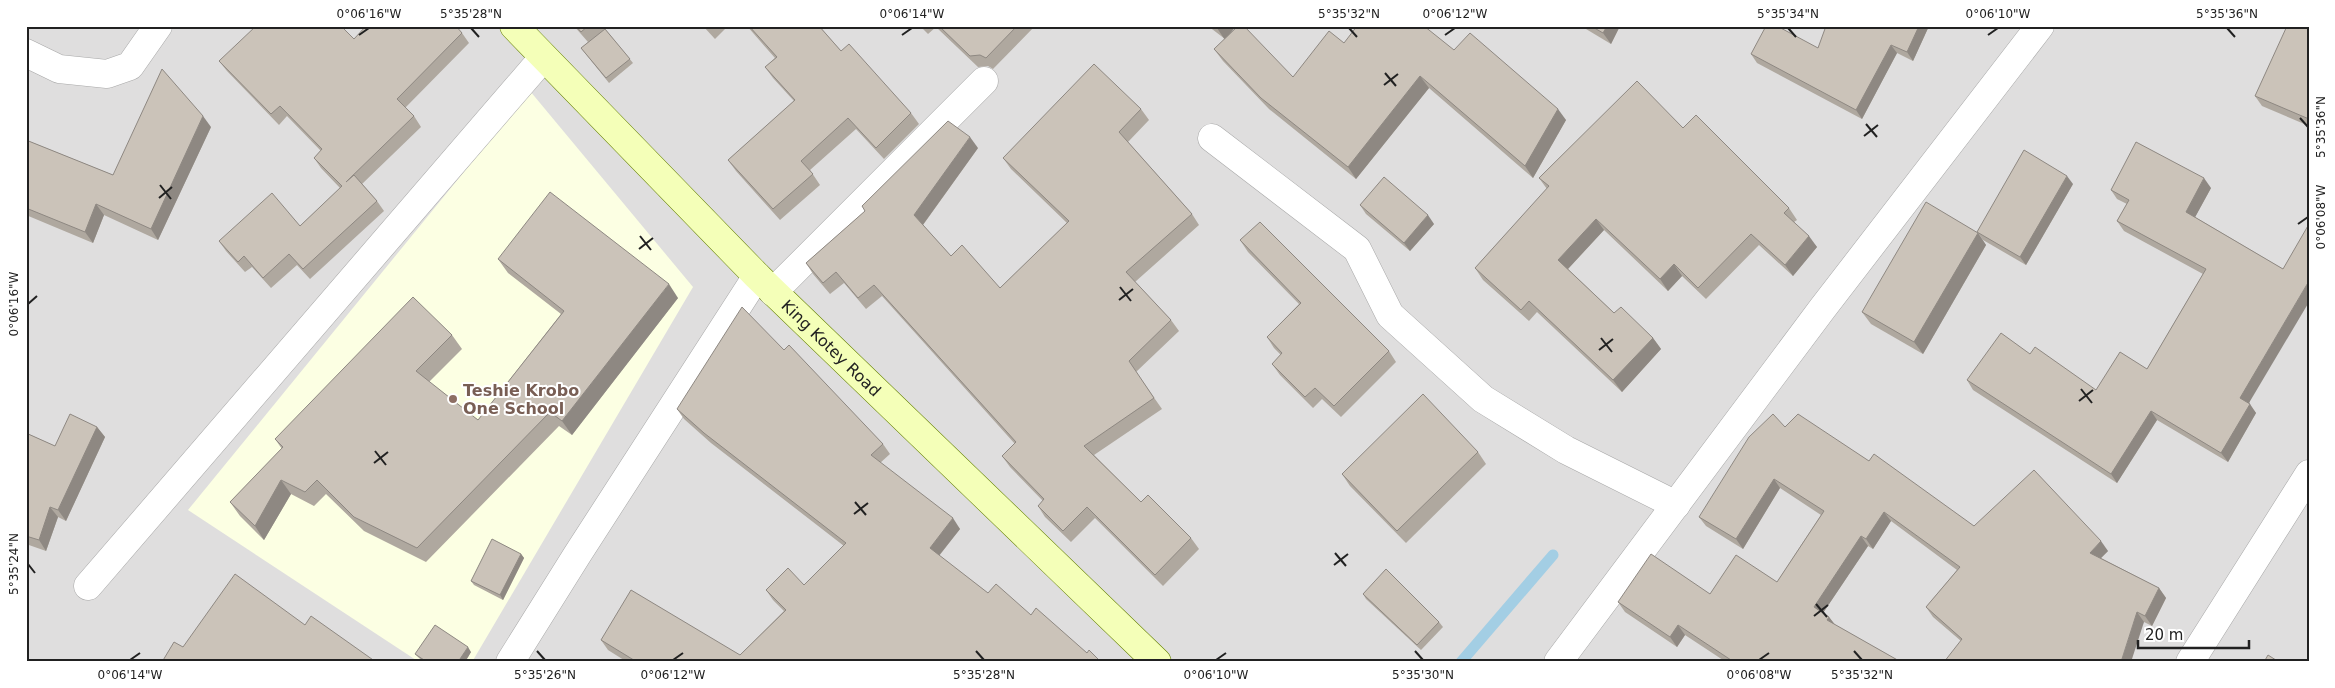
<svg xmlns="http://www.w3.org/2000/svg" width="2335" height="688" viewBox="0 0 2335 688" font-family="'DejaVu Sans',sans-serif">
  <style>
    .residential { fill: #dfdede }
    .education { fill: #fcffe3 }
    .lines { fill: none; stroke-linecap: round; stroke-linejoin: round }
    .stream { stroke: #a3cee4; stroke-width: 11 }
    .street-casing { stroke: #a8a8a8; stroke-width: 29 }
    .secondary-casing { stroke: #648000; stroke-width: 29 }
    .street { stroke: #fff; stroke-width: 28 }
    .secondary { stroke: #f4ffb8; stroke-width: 28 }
    .wall { fill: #afa89f }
    .shaded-wall { fill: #8e8882 }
    .building { fill: #cbc3b9; stroke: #8e8882 }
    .ticks { fill: none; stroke: #212121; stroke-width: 2 }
    .education-dot { fill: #8d6e63; stroke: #fff; stroke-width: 2 }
    .labels { text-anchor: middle; stroke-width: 4; stroke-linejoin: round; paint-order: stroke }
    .street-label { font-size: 16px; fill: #212121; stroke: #fff }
    .education-label { font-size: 16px; font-weight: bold; fill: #785e54; stroke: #fff; text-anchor: start }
    .neatline { fill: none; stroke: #212121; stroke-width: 2 }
    .ticks-label { font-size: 12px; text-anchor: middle; fill: #212121 }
  </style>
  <rect width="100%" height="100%" fill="#f2f0e7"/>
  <rect class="residential" x="26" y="26" width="2283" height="636"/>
  <path class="education" d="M 530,91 L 693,287 L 472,662 L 419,662 L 188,510 Z"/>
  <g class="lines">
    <path class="stream" d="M 1461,662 L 1553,555"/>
    <defs>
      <g id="street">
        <path d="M 26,53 L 59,69 L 107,74 L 130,66 L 158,26"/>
        <path d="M 1212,138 L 1357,249 L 1390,315 L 1483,399 L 1566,450 L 1676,505"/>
        <path d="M 773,292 L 984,81"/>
        <path d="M 88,586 L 543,58"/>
        <path d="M 510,662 L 577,555 L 757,276"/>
        <path d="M 1558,662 L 1822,309 L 2040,26"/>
        <path d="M 2190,662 L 2309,474"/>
      </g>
      <g id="secondary">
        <path id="s1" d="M 514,26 L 757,276 L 1157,662"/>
      </g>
    </defs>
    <use href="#street" class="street-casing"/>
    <use href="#secondary" class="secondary-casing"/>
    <use href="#street" class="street"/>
    <use href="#secondary" class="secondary"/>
  </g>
  <g class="wall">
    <path d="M 574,26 L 608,26 L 605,29 L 633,63 L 609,83 L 581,48 L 588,42 Z"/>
    <path d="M 703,26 L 728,26 L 715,39 Z"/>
    <path d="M 747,26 L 819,26 L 841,51 L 911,113 L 919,124 L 884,159 L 856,129 L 810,170 L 820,185 L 780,220 L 736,171 L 728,160 L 794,101 L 773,78 L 765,67 L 775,58 Z"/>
    <path d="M 920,26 L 1035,26 L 993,69 L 988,66 L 978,67 L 936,27 L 928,34 Z"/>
    <path d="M 1208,26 L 1236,26 L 1228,36 L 1293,77 L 1344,43 L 1454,50 L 1566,120 L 1533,178 L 1429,88 L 1356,179 L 1269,109 L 1223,61 L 1214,49 L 1225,39 Z"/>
    <path d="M 1581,26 L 1620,26 L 1611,44 Z"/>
    <path d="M 1929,26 L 1913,61 L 1897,53 L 1862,119 L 1757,63 L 1751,54 L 1818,48 Z"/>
    <path d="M 2309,26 L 2309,126 L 2262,106 L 2255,96 Z"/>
    <path d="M 462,33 L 469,43 L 405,108 L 414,116 L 421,127 L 362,184 L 377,201 L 384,211 L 310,279 L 297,265 L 271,288 L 252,267 L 245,272 L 226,251 L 219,241 L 300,226 L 340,188 L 321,168 L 314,158 L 321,151 L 287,116 L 279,125 L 227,71 L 219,61 L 354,39 Z"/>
    <path d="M 1141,109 L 1149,120 L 1128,142 L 1192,214 L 1199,225 L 1135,282 L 1171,320 L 1179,331 L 1136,372 L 1162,409 L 1094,455 L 1141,502 L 1191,538 L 1199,549 L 1163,586 L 1095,518 L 1071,542 L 1045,517 L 1038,506 L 1043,501 L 1010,467 L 1002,456 L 1015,444 L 882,296 L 866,309 L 844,283 L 830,294 L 813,274 L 806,263 L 865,211 L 862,206 L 978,148 L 923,225 L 951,256 L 1000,288 L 1067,223 L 1011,169 L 1003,158 Z"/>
    <path d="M 211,127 L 158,240 L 104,215 L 93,243 L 26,215 L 26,140 L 113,175 Z"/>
    <path d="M 1683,128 L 1789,208 L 1797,220 L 1794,222 L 1817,247 L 1793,276 L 1759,245 L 1706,299 L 1682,276 L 1668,291 L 1604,230 L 1568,269 L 1614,313 L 1653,338 L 1661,349 L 1622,392 L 1537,312 L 1529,321 L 1483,280 L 1475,268 L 1547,189 L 1539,178 Z"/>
    <path d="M 2073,184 L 2026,265 L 1983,240 L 1977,232 Z"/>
    <path d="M 2211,188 L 2195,217 L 2283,269 L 2249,404 L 2256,413 L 2228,462 L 2157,420 L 2117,483 L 1973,390 L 1967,380 L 2030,354 L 2096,390 L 2147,369 L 2203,274 L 2124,231 L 2117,221 L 2127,204 L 2117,199 L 2111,190 Z"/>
    <path d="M 1360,205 L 1434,224 L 1410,251 L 1366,214 Z"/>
    <path d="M 1978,233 L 1986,245 L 1923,354 L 1871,324 L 1862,312 Z"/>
    <path d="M 1240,240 L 1389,351 L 1396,362 L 1341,417 L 1322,399 L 1313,408 L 1280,375 L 1272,364 L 1281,355 L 1274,348 L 1267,337 L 1299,304 L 1248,252 Z"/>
    <path d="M 498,259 L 678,298 L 572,435 L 559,426 L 426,562 L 364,531 L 326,494 L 314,506 L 291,494 L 264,540 L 240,516 L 230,502 L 282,449 L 275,439 L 452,335 L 462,349 L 429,382 L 478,420 L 561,314 L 508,273 Z"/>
    <path d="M 784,350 L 883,444 L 890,454 L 880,463 L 960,529 L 939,556 L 988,593 L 1031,615 L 1101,662 L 627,662 L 608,650 L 601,640 L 740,655 L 784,611 L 773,600 L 766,590 L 804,585 L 844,546 L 711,443 L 684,419 L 677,409 Z"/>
    <path d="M 97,427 L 105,437 L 66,521 L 58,517 L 46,551 L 26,544 L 26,433 L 55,446 Z"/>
    <path d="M 1785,427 L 1869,461 L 1974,526 L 2108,551 L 2101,558 L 2159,588 L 2166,598 L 2152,626 L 2144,622 L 1961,641 L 1933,617 L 1926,607 L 1957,570 L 1891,521 L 1873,549 L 1868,546 L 1823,613 L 1829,617 L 1835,625 L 1901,662 L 1726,662 L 1685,635 L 1677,647 L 1625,612 L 1618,602 L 1710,594 L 1777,582 L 1821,515 L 1780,488 L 1743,549 L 1706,526 L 1699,517 Z"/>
    <path d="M 1478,452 L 1486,464 L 1406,543 L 1350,486 L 1342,474 Z"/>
    <path d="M 521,554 L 524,558 L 503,600 L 474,585 L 471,581 Z"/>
    <path d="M 1363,594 L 1439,622 L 1443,627 L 1421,650 L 1366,599 Z"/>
    <path d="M 471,652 L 465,662 L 424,662 L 419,658 L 415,654 Z"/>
  </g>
  <g class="shaded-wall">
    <path d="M 1218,26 L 1236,26 L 1225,40 L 1217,28 Z"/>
    <path d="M 1607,26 L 1620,26 L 1611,44 L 1603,33 Z"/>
    <path d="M 1919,26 L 1929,26 L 1913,61 L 1907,52 Z"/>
    <path d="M 1891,45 L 1897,53 L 1862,119 L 1856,110 Z"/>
    <path d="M 1420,76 L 1429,88 L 1356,179 L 1348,167 Z"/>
    <path d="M 1558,109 L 1566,120 L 1533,178 L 1525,166 Z"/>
    <path d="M 203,116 L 211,127 L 158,240 L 151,229 Z"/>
    <path d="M 970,137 L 978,148 L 922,226 L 914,215 Z"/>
    <path d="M 2067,176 L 2073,184 L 2026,265 L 2020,257 Z"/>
    <path d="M 2204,178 L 2211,188 L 2193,221 L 2186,212 Z"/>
    <path d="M 96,204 L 104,215 L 93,243 L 85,232 Z"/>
    <path d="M 1428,215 L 1434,224 L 1410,251 L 1404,243 Z"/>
    <path d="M 1596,219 L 1604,230 L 1566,271 L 1558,260 Z"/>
    <path d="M 1978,233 L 1986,245 L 1923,354 L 1914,342 Z"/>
    <path d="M 1809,236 L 1817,247 L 1793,276 L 1785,265 Z"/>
    <path d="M 1674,264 L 1682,276 L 1668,291 L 1660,279 Z"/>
    <path d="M 2309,281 L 2309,302 L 2246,408 L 2240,398 Z"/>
    <path d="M 669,284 L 678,298 L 572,435 L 562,421 Z"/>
    <path d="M 1653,338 L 1661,349 L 1622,392 L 1613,380 Z"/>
    <path d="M 2250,404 L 2256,413 L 2228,462 L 2221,453 Z"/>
    <path d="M 2151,411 L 2157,420 L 2117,483 L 2111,474 Z"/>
    <path d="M 97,427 L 105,437 L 66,521 L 58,510 Z"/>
    <path d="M 1774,479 L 1780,488 L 1743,549 L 1736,539 Z"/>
    <path d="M 281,480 L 291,494 L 264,540 L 255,526 Z"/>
    <path d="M 50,507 L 58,517 L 46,551 L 39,540 Z"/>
    <path d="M 1884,512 L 1891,521 L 1873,549 L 1866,539 Z"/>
    <path d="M 953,518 L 960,529 L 937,558 L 930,548 Z"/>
    <path d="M 1861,536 L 1868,546 L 1821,616 L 1814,607 Z"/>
    <path d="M 2101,541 L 2108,551 L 2097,562 L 2090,553 Z"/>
    <path d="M 521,554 L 524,558 L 503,600 L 500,595 Z"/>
    <path d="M 2159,588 L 2166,598 L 2152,626 L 2145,616 Z"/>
    <path d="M 2137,612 L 2144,622 L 2131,662 L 2121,662 Z"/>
    <path d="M 1829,617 L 1836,626 L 1827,620 Z"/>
    <path d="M 1678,625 L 1685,635 L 1677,647 L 1670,637 Z"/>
    <path d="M 468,647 L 471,652 L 465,662 L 458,662 Z"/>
  </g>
  <g class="building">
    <path d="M 256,26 L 341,26 L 354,39 L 366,26 L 456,26 L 462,33 L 397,99 L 414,116 L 346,182 L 354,175 L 377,201 L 303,269 L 289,254 L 263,278 L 244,256 L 238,262 L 219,241 L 272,193 L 300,226 L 342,186 L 314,158 L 322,149 L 280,106 L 271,114 L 219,61 Z"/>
    <path d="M 576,26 L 588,26 L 581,32 Z"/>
    <path d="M 749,26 L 819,26 L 841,51 L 849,44 L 911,113 L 876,148 L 848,118 L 801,161 L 813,174 L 773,209 L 728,160 L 795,100 L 765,67 L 777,57 Z"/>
    <path d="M 939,26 L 1017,26 L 986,58 L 980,55 L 970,56 Z"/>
    <path d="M 1238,26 L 1244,26 L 1293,77 L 1329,31 L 1344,43 L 1357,26 L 1424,26 L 1454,50 L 1470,33 L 1558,109 L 1525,166 L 1420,76 L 1348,167 L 1261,98 L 1214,49 Z"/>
    <path d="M 1591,26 L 1607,26 L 1603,33 Z"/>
    <path d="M 1766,26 L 1777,26 L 1818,48 L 1826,26 L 1919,26 L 1907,52 L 1891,45 L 1856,110 L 1751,54 Z"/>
    <path d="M 2287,26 L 2309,26 L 2309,119 L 2255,96 Z"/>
    <path d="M 605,29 L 630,59 L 606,78 L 581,48 Z"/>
    <path d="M 1094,64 L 1141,109 L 1119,132 L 1192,214 L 1126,272 L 1171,320 L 1129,361 L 1154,398 L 1084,446 L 1141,502 L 1148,495 L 1191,538 L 1155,575 L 1087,507 L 1063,531 L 1038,506 L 1044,499 L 1002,456 L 1016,442 L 874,285 L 858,298 L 836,272 L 823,283 L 806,263 L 865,211 L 862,206 L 948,121 L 970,137 L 914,215 L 951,256 L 962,245 L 1000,288 L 1069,221 L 1003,158 Z"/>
    <path d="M 162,69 L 203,116 L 151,229 L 96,204 L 85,232 L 26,208 L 26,140 L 113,175 Z"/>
    <path d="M 1637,81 L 1683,128 L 1696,115 L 1789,208 L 1784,213 L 1809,236 L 1785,265 L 1751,234 L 1698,288 L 1674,264 L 1660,279 L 1596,219 L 1558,260 L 1614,313 L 1621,307 L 1653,338 L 1613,380 L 1529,301 L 1521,310 L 1475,268 L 1549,186 L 1539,178 Z"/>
    <path d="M 2136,142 L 2204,178 L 2186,212 L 2283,269 L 2309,224 L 2309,281 L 2240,398 L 2250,404 L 2221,453 L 2151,411 L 2111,474 L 1967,380 L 2001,333 L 2030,354 L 2035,347 L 2096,390 L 2120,352 L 2147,369 L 2206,269 L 2117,221 L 2129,200 L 2111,190 Z"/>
    <path d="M 2024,150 L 2067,176 L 2020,257 L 1977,232 Z"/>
    <path d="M 1384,177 L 1428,215 L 1404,243 L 1360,205 Z"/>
    <path d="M 550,192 L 669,284 L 562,421 L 550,412 L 417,548 L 354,517 L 317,480 L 305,492 L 281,480 L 255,526 L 230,502 L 283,447 L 275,439 L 413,297 L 452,335 L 416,371 L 478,420 L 564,311 L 498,259 Z"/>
    <path d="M 1926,202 L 1978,233 L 1914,342 L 1862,312 Z"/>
    <path d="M 1260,222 L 1389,351 L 1334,406 L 1315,388 L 1305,397 L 1272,364 L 1282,353 L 1267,337 L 1301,303 L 1240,240 Z"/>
    <path d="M 742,307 L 784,350 L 789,345 L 883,444 L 871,455 L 953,518 L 930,548 L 988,593 L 996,584 L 1031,615 L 1036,608 L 1087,653 L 1089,650 L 1101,662 L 637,662 L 601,640 L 631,590 L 740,655 L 786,610 L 766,590 L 788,568 L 804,585 L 846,543 L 704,433 L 677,409 Z"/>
    <path d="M 1423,394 L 1478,452 L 1397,531 L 1342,474 Z"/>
    <path d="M 70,414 L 97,427 L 58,510 L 50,507 L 39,540 L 26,536 L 26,433 L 55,446 Z"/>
    <path d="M 1773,414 L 1785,427 L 1798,414 L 1869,461 L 1874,454 L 1974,526 L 2034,470 L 2101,541 L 2090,553 L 2159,588 L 2145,616 L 2137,612 L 2121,662 L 1944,662 L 1962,639 L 1926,607 L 1960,567 L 1884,512 L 1866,539 L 1861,536 L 1814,607 L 1829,617 L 1827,620 L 1901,662 L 1734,662 L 1678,625 L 1670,637 L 1618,602 L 1651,554 L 1710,594 L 1736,555 L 1777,582 L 1824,511 L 1774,479 L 1736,539 L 1699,517 L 1749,437 Z"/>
    <path d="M 492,539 L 521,554 L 500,595 L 471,581 Z"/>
    <path d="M 1386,569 L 1439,622 L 1417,645 L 1363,594 Z"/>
    <path d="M 235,574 L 305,625 L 311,616 L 376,662 L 225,662 L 223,660 L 222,662 L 162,662 L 174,642 L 183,647 Z"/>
    <path d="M 435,625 L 468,647 L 458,662 L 427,662 L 415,654 Z"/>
    <path d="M 2268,655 L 2279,662 L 2264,662 Z"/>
  </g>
  <path class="ticks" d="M 471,28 L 479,37M 1349,28 L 1357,37M 1788,28 L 1796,37M 2227,28 L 2235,37M 359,35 L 369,28M 902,35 L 912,28M 1445,35 L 1455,28M 1988,35 L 1998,28M 1385,73 L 1396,86M 1384,85 L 1398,74M 2300,118 L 2308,127M 1866,124 L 1877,137M 1864,136 L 1878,125M 160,185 L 171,199M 159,198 L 172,187M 2298,224 L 2308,217M 640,236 L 651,250M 639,249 L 653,238M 1120,287 L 1131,301M 1119,300 L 1133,289M 28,304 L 37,296M 1601,338 L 1612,352M 1599,350 L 1613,339M 2081,389 L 2092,403M 2079,401 L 2093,390M 375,451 L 386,465M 374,463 L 388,452M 855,502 L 866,515M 854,514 L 868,503M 1335,553 L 1346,566M 28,564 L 35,573M 1334,565 L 1348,554M 1816,604 L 1827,617M 1814,616 L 1828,605M 537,651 L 545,660M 976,651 L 984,660M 1415,651 L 1423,660M 1854,651 L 1862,660M 130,660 L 140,653M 673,660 L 683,653M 1216,660 L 1226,653M 1759,660 L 1769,653"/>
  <circle class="education-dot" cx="453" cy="399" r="5"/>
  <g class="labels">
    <g class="street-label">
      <text dy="6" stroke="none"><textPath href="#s1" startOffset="452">King Kotey Road</textPath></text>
    </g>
    <g class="education-label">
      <text x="463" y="396">Teshie Krobo<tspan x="463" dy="18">One School</tspan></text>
    </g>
  </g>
  <rect width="2335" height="688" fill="none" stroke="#ffffff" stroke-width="55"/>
  <path d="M2138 640v8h111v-8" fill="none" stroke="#212121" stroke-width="2.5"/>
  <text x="2145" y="640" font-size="15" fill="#212121" stroke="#ffffff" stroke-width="4" paint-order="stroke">20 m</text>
  <rect x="28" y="28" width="2280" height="632" class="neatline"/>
  <g class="ticks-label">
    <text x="369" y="18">0°06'16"W</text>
    <text x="471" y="18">5°35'28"N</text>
    <text x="912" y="18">0°06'14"W</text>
    <text x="1349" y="18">5°35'32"N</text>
    <text x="1455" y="18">0°06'12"W</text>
    <text x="1788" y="18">5°35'34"N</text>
    <text x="1998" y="18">0°06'10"W</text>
    <text x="2227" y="18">5°35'36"N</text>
    <text transform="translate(2321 127) rotate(-90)" y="4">5°35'36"N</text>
    <text transform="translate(2321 217) rotate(-90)" y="4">0°06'08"W</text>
    <text transform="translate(14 304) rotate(-90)" y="4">0°06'16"W</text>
    <text transform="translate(14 564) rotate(-90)" y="4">5°35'24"N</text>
    <text x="130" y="679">0°06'14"W</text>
    <text x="545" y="679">5°35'26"N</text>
    <text x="673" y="679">0°06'12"W</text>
    <text x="984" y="679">5°35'28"N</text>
    <text x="1216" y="679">0°06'10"W</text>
    <text x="1423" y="679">5°35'30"N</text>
    <text x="1759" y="679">0°06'08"W</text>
    <text x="1862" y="679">5°35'32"N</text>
  </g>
</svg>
